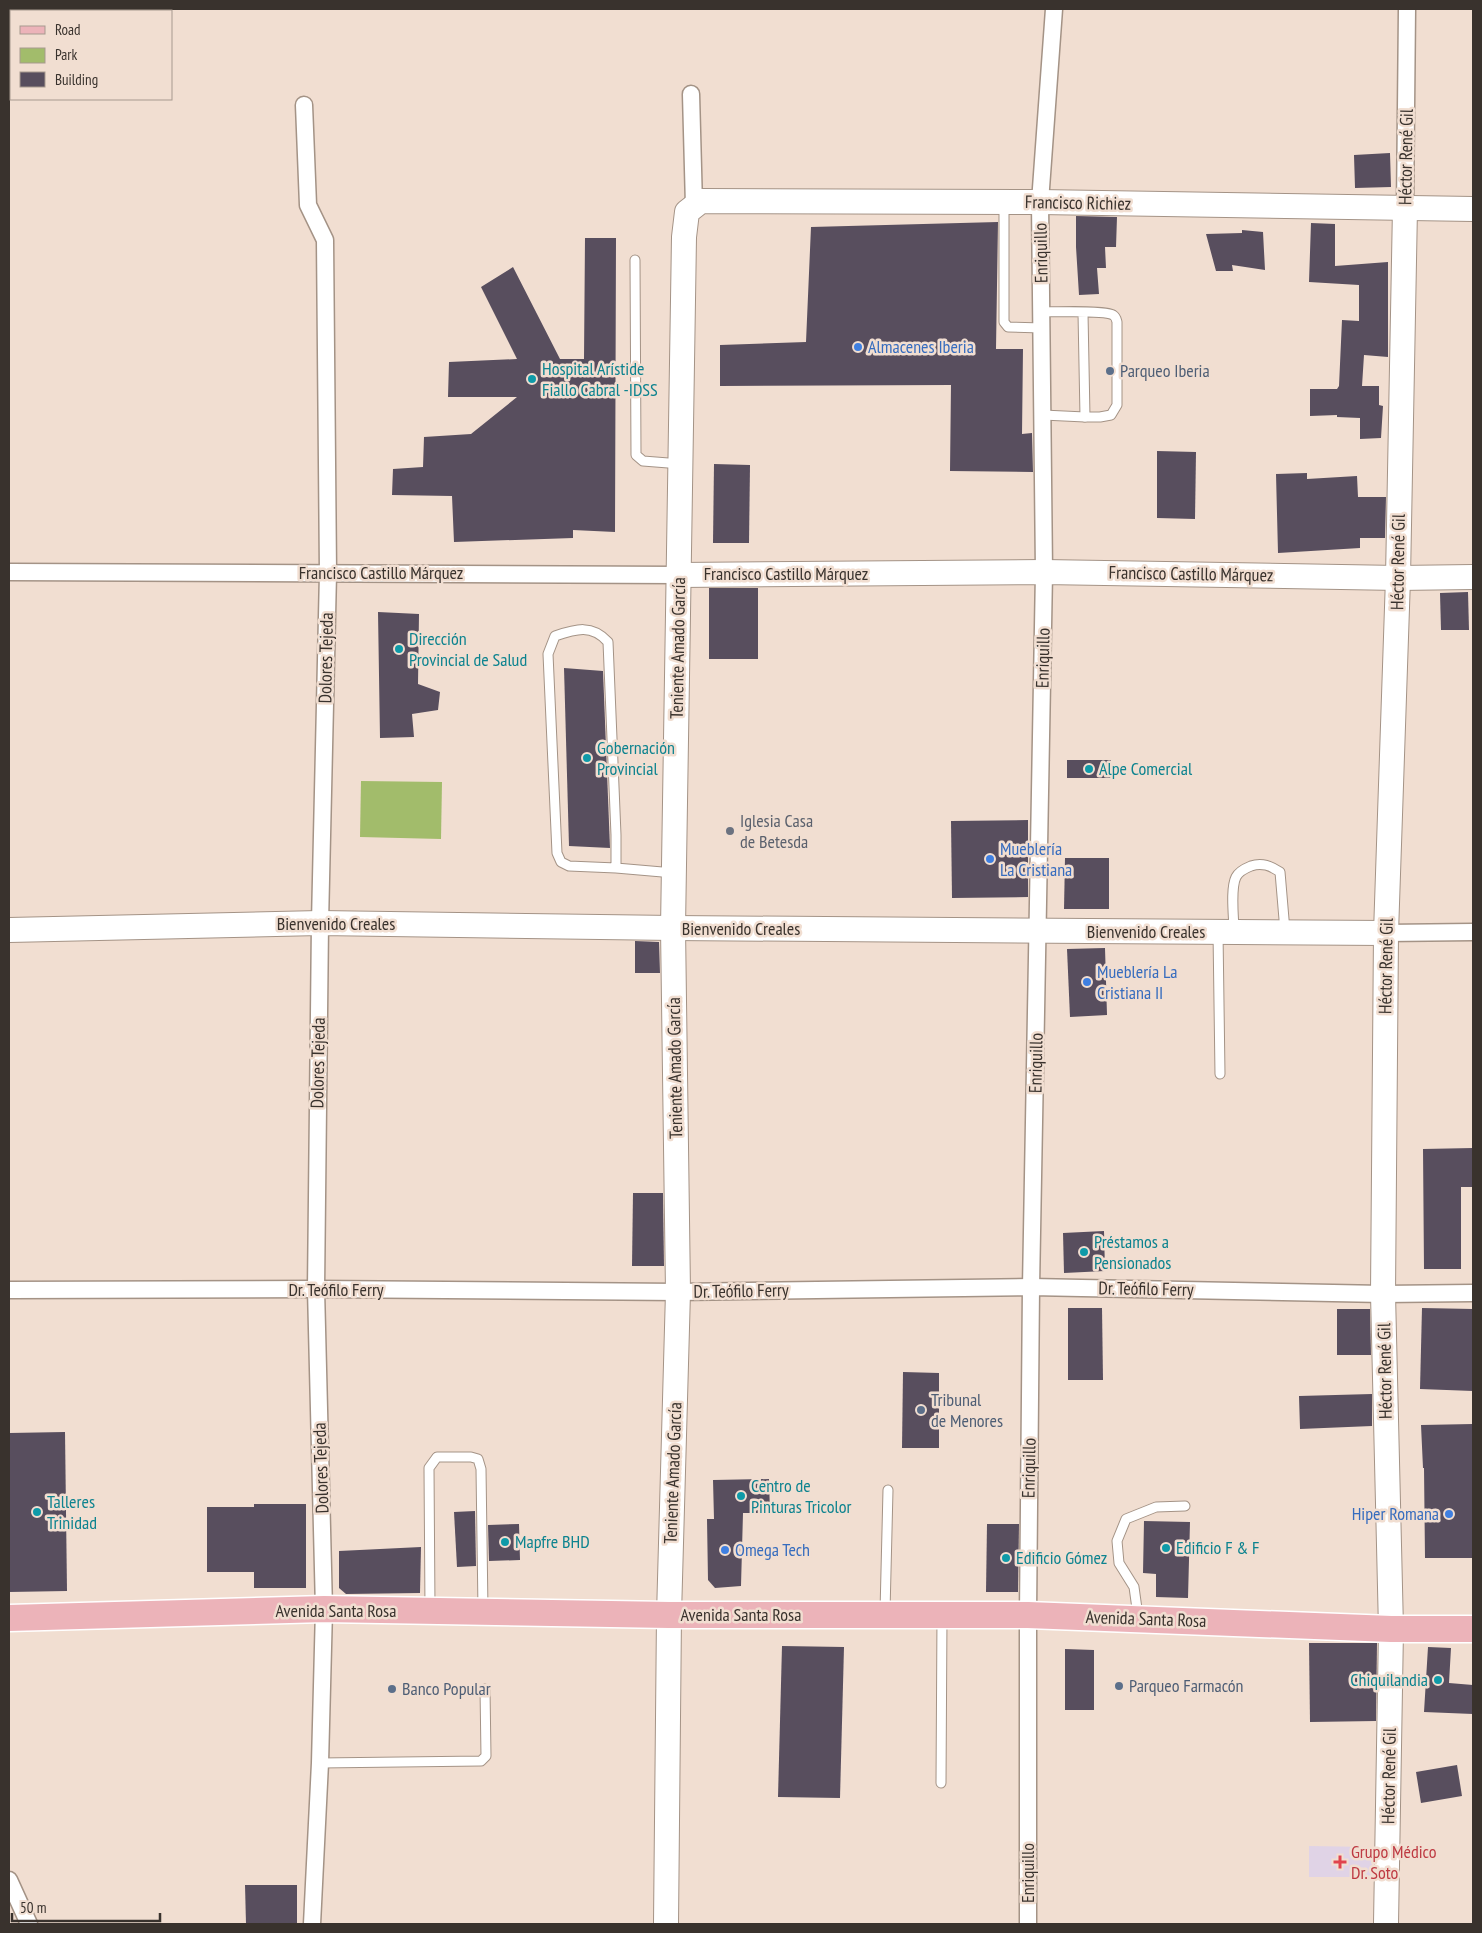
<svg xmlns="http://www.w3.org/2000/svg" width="1482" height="1933" viewBox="0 0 1482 1933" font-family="'PT Sans Narrow',sans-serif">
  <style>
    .medical { fill: #e0d3e6 }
    .green { fill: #a2bc6b }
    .building { fill: #584e5e }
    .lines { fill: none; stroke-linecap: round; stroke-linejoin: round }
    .lane-casing { stroke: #a49386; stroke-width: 11 }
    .street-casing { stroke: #a49386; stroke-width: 19 }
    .secondary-casing { stroke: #a49386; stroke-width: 26 }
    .primary-casing { stroke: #fff; stroke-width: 29 }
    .lane { stroke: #fff; stroke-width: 9 }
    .street { stroke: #fff; stroke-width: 16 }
    .secondary { stroke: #fff; stroke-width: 24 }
    .primary { stroke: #ecb3b9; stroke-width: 26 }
    .shop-dot { fill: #3f7fe0; stroke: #f1ded1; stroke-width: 2 }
    .service-dot { fill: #5c6f8a; stroke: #f1ded1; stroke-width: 2 }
    .culture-dot { fill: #0f9aa8; stroke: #f1ded1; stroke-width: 2 }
    .worship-dot { fill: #6b7280; stroke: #f1ded1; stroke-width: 2 }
    .health-dot { fill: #e0444e; stroke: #f1ded1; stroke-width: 2 }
    .labels { text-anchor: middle; stroke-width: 5; stroke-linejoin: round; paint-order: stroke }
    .street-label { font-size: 18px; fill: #39322d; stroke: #f1ded1 }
    .shop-label { font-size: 18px; fill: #366cbe; stroke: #f1ded1; text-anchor: start }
    .culture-label { font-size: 18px; fill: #0d838f; stroke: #f1ded1; text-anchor: start }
    .service-label { font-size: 18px; fill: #4e5e75; stroke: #f1ded1; text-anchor: start }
    .worship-label { font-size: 18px; fill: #5b616d; stroke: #f1ded1; text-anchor: start }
    .health-label { font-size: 18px; fill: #be3a42; stroke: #f1ded1; text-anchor: start }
  </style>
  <rect width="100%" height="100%" fill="#f1ded1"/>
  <path class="medical" d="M 1309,1846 L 1372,1847 L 1372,1877 L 1309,1877 Z"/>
  <path class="green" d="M 361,781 L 442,782 L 441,839 L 360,837 Z"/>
  <g class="building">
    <path d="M 1390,153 L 1391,187 L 1355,188 L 1354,155 Z"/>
    <path d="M 1076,216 L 1117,217 L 1116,247 L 1105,247 L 1106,268 L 1097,268 L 1099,294 L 1079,295 L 1076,247 Z"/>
    <path d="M 998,222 L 996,349 L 1023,349 L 1022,434 L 1032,433 L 1033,472 L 950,471 L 951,385 L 720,386 L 720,345 L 806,342 L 811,227 Z"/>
    <path d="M 1311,223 L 1335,224 L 1335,266 L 1388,262 L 1388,357 L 1364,355 L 1362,386 L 1379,386 L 1379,405 L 1383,406 L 1381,438 L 1360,439 L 1360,418 L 1337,417 L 1337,415 L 1310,416 L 1310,389 L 1337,389 L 1339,386 L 1342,320 L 1359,321 L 1359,285 L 1309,282 Z"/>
    <path d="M 1242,230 L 1263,232 L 1265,270 L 1232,265 L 1233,271 L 1216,271 L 1206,234 L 1242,233 Z"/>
    <path d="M 585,238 L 616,238 L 615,532 L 573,530 L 573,538 L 454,542 L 452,496 L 392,495 L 393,469 L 423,467 L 424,437 L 471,434 L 517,397 L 448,397 L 449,362 L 517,359 L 481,287 L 513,267 L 560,359 L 584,359 Z"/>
    <path d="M 1157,451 L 1196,452 L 1195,519 L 1157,518 Z"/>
    <path d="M 714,464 L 750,465 L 749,543 L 713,543 Z"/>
    <path d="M 1307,473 L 1307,479 L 1357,476 L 1358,497 L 1386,497 L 1385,538 L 1360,538 L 1360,548 L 1278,553 L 1276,474 Z"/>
    <rect x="709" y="588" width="49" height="71"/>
    <path d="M 1468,592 L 1469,630 L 1441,630 L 1440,593 Z"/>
    <path d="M 378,612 L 419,614 L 418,684 L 440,692 L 438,710 L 412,714 L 414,737 L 380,738 Z"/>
    <path d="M 564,668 L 603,671 L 610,848 L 569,846 Z"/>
    <rect x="1067" y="760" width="44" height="18"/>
    <path d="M 1028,820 L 1028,897 L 952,898 L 951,821 Z"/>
    <path d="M 1065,858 L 1109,858 L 1109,909 L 1064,909 Z"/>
    <path d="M 635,941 L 659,942 L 660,973 L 635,973 Z"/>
    <path d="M 1105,948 L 1107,1015 L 1070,1017 L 1067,949 Z"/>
    <path d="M 1473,1148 L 1473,1187 L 1461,1187 L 1461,1269 L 1424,1269 L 1423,1149 Z"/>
    <path d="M 633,1193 L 663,1193 L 664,1266 L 632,1266 Z"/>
    <path d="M 1104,1231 L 1105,1271 L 1064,1273 L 1063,1233 Z"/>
    <path d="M 1068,1308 L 1102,1308 L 1103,1380 L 1068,1380 Z"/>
    <path d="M 1422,1308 L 1473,1309 L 1473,1391 L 1420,1389 Z"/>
    <path d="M 1337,1309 L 1370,1309 L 1371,1355 L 1337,1355 Z"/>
    <path d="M 903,1372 L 939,1373 L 939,1448 L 902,1448 Z"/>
    <path d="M 1372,1394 L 1372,1426 L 1300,1429 L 1299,1396 Z"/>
    <path d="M 1473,1424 L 1473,1558 L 1425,1558 L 1424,1468 L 1423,1468 L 1421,1425 Z"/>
    <path d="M 65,1432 L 67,1591 L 9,1592 L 9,1433 Z"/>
    <path d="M 769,1479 L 770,1513 L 743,1513 L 741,1586 L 715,1588 L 708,1580 L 707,1519 L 714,1519 L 713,1480 Z"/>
    <path d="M 254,1504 L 306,1504 L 306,1588 L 254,1588 L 254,1572 L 207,1572 L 207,1507 L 254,1507 Z"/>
    <path d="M 475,1511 L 476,1566 L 457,1567 L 454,1512 Z"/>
    <path d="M 1144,1521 L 1190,1522 L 1188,1598 L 1156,1597 L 1156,1574 L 1143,1573 Z"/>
    <path d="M 519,1524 L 520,1560 L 489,1561 L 488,1525 Z"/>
    <path d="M 987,1524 L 1019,1524 L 1018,1592 L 986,1592 Z"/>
    <path d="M 421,1547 L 420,1593 L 346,1594 L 339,1588 L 339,1551 Z"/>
    <path d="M 1309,1643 L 1377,1643 L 1376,1721 L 1310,1722 Z"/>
    <path d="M 782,1646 L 844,1647 L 840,1798 L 778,1797 Z"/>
    <path d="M 1428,1647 L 1451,1648 L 1449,1683 L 1473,1685 L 1473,1714 L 1424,1712 Z"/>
    <path d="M 1065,1649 L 1094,1650 L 1094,1710 L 1065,1710 Z"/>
    <path d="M 1457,1765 L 1462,1796 L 1421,1803 L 1416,1772 Z"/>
    <path d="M 245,1885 L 297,1885 L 297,1924 L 246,1924 Z"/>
  </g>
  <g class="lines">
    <defs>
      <g id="lane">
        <path d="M 1004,203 L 1004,322 L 1008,327 L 1042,328"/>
        <path d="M 635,260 L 636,455 L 643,461 L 681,464"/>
        <path d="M 1042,312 C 1054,312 1105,310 1113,315 C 1116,317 1116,318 1117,322 L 1117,405 L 1111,415 L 1100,417 L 1085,417 L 1083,313"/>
        <path d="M 1043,415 L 1085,417"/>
        <path d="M 616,868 L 616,835 L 608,642 C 592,624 576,629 555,636 L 548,654 L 557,853 L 561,862 L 569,866 L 616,868 L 674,873"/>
        <path d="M 1218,932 L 1220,1074"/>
        <path d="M 1234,932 C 1234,918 1230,889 1236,877 C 1239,871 1246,868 1251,866 C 1262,862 1271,866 1280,872 L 1285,931"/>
        <path d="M 430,1608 L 429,1468 L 437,1457 L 471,1457 L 478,1459 L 481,1469 L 483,1610"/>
        <path d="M 885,1612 L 888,1490"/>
        <path d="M 1138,1616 L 1134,1587 L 1119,1563 L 1117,1541 L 1126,1519 L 1156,1507 L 1185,1506"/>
        <path d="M 320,1763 L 481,1761 L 486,1756 L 485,1689"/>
        <path d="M 941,1783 L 942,1616"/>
      </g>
      <g id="street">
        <path d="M 691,94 L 694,206"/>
        <path d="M 304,105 L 308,205 L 325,240 L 328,573 L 320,923 L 316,1289 L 324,1609 L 320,1763 L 312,1924"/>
        <path d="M 1405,208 L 1407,9"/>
        <path d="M 9,572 L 679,575"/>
        <path d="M 1386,933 L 1473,932"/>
        <path d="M 9,1290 L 316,1289 L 678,1292 L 1031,1287 L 1383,1294 L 1473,1293"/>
        <path d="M 9,1880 L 29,1924"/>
        <path d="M 1028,1924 L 1028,1615 L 1031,1287 L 1044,572 L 1040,202 L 1054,9"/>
      </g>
      <g id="secondary">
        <path d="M 679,575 L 1044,572 L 1398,578 L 1473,577"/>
        <path d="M 9,930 L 320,923 L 673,928 L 1386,933"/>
        <path d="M 666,1924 L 669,1615 L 678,1292 L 673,928 L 684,237 L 687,212 L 701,201 L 1040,202 L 1473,209"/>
        <path d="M 1386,1924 L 1391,1629 L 1383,1294 L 1386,933 L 1398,578 L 1405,208"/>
      </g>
      <path id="primary" d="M 9,1618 L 324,1609 L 669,1615 L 1028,1615 L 1391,1629 L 1473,1629"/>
    </defs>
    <use href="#lane" class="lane-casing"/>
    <use href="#street" class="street-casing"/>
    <use href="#secondary" class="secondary-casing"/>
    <use href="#primary" class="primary-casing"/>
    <use href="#lane" class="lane"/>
    <use href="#street" class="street"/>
    <use href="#secondary" class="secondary"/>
    <use href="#primary" class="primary"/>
  </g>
  <g class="shop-dot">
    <circle cx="858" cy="347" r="5"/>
    <circle cx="990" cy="859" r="5"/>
    <circle cx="1087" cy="982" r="5"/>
    <circle cx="1449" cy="1514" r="5"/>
    <circle cx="725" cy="1550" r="5"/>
  </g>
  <g class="service-dot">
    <circle cx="1110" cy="371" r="5"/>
    <circle cx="921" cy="1410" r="5"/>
    <circle cx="1119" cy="1686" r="5"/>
    <circle cx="392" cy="1689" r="5"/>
  </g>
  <g class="culture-dot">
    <circle cx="532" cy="379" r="5"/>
    <circle cx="399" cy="649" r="5"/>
    <circle cx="587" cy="758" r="5"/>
    <circle cx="1089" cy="769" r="5"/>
    <circle cx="1084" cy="1252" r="5"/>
    <circle cx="741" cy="1496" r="5"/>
    <circle cx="37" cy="1512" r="5"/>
    <circle cx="505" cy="1542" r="5"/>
    <circle cx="1166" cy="1548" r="5"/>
    <circle cx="1006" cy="1558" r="5"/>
    <circle cx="1438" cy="1680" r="5"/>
  </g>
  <circle class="worship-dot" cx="730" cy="831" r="5"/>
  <path class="health-dot" d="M1337.5 1854.5h5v5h5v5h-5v5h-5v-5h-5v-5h5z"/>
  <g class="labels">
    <g class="street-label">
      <text transform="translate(1406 157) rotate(-89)" y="6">Héctor René Gil</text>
      <text transform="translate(1078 203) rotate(1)" y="6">Francisco Richiez</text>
      <text transform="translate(1041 253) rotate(-91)" y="6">Enriquillo</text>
      <text transform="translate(1398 562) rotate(-89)" y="6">Héctor René Gil</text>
      <text x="381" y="579">Francisco Castillo Márquez</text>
      <text x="786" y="580">Francisco Castillo Márquez</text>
      <text transform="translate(1191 574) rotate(1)" y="6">Francisco Castillo Márquez</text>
      <text transform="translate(678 648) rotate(-89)" y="6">Teniente Amado García</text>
      <text transform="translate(326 658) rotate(-89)" y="6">Dolores Tejeda</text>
      <text transform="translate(1043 658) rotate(-89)" y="6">Enriquillo</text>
      <text x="336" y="930">Bienvenido Creales</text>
      <text x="741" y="935">Bienvenido Creales</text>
      <text x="1146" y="938">Bienvenido Creales</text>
      <text transform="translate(1386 966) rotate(-89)" y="6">Héctor René Gil</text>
      <text transform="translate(318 1063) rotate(-89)" y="6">Dolores Tejeda</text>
      <text transform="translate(1036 1063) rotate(-89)" y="6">Enriquillo</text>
      <text transform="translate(675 1068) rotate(-91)" y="6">Teniente Amado García</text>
      <text transform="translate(1146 1289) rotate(1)" y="6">Dr. Teófilo Ferry</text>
      <text x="336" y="1296">Dr. Teófilo Ferry</text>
      <text transform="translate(741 1291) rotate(-1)" y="6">Dr. Teófilo Ferry</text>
      <text transform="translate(1385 1371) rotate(-91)" y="6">Héctor René Gil</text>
      <text transform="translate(321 1468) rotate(-92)" y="6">Dolores Tejeda</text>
      <text transform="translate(1029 1468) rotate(-89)" y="6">Enriquillo</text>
      <text transform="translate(673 1473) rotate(-88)" y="6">Teniente Amado García</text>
      <text x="336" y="1617">Avenida Santa Rosa</text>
      <text x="741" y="1621">Avenida Santa Rosa</text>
      <text transform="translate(1146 1619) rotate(2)" y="6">Avenida Santa Rosa</text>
      <text transform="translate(1389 1776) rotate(-89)" y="6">Héctor René Gil</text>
      <text transform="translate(1028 1873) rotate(-90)" y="6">Enriquillo</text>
    </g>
    <g class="shop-label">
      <text x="868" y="353">Almacenes Iberia</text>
      <text x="1000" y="855">Mueblería<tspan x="1000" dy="21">La Cristiana</tspan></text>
      <text x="1097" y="978">Mueblería La<tspan x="1097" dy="21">Cristiana II</tspan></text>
      <text x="1439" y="1520" text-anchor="end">Hiper Romana</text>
      <text x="735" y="1556">Omega Tech</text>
    </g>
    <g class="culture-label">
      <text x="542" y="375">Hospital Arístide<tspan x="542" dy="21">Fiallo Cabral -IDSS</tspan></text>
      <text x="409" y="645">Dirección<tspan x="409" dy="21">Provincial de Salud</tspan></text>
      <text x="597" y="754">Gobernación<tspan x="597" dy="21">Provincial</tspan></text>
      <text x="1099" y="775">Alpe Comercial</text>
      <text x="1094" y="1248">Préstamos a<tspan x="1094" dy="21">Pensionados</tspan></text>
      <text x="751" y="1492">Centro de<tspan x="751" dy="21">Pinturas Tricolor</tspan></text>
      <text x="47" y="1508">Talleres<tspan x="47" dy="21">Trinidad</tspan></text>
      <text x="515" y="1548">Mapfre BHD</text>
      <text x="1176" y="1554">Edificio F &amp; F</text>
      <text x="1016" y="1564">Edificio Gómez</text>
      <text x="1428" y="1686" text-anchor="end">Chiquilandia</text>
    </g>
    <g class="service-label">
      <text x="1120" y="377">Parqueo Iberia</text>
      <text x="931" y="1406">Tribunal<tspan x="931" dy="21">de Menores</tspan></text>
      <text x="1129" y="1692">Parqueo Farmacón</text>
      <text x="402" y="1695">Banco Popular</text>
    </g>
    <g class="worship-label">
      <text x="740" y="827">Iglesia Casa<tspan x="740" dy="21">de Betesda</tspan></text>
    </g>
    <g class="health-label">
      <text x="1351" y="1858">Grupo Médico<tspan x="1351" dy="21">Dr. Soto</tspan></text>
    </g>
  </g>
  <rect width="1482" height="1933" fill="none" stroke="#39322d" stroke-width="20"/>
  <rect x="10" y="10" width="162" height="90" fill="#f1ded1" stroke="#a7998f"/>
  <rect x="20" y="26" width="25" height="8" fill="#ecb3b9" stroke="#a7998f"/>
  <text x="55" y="35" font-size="15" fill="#39322d">Road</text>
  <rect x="20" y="48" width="25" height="15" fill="#a2bc6b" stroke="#a7998f"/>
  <text x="55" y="60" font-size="15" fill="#39322d">Park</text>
  <rect x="20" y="72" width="25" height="15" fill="#584e5e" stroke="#a7998f"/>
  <text x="55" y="85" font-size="15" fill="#39322d">Building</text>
  <path d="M12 1913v8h148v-8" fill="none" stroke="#39322d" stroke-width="2.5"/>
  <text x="20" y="1913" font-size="15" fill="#39322d" stroke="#f1ded1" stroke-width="4" paint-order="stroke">50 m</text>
</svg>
